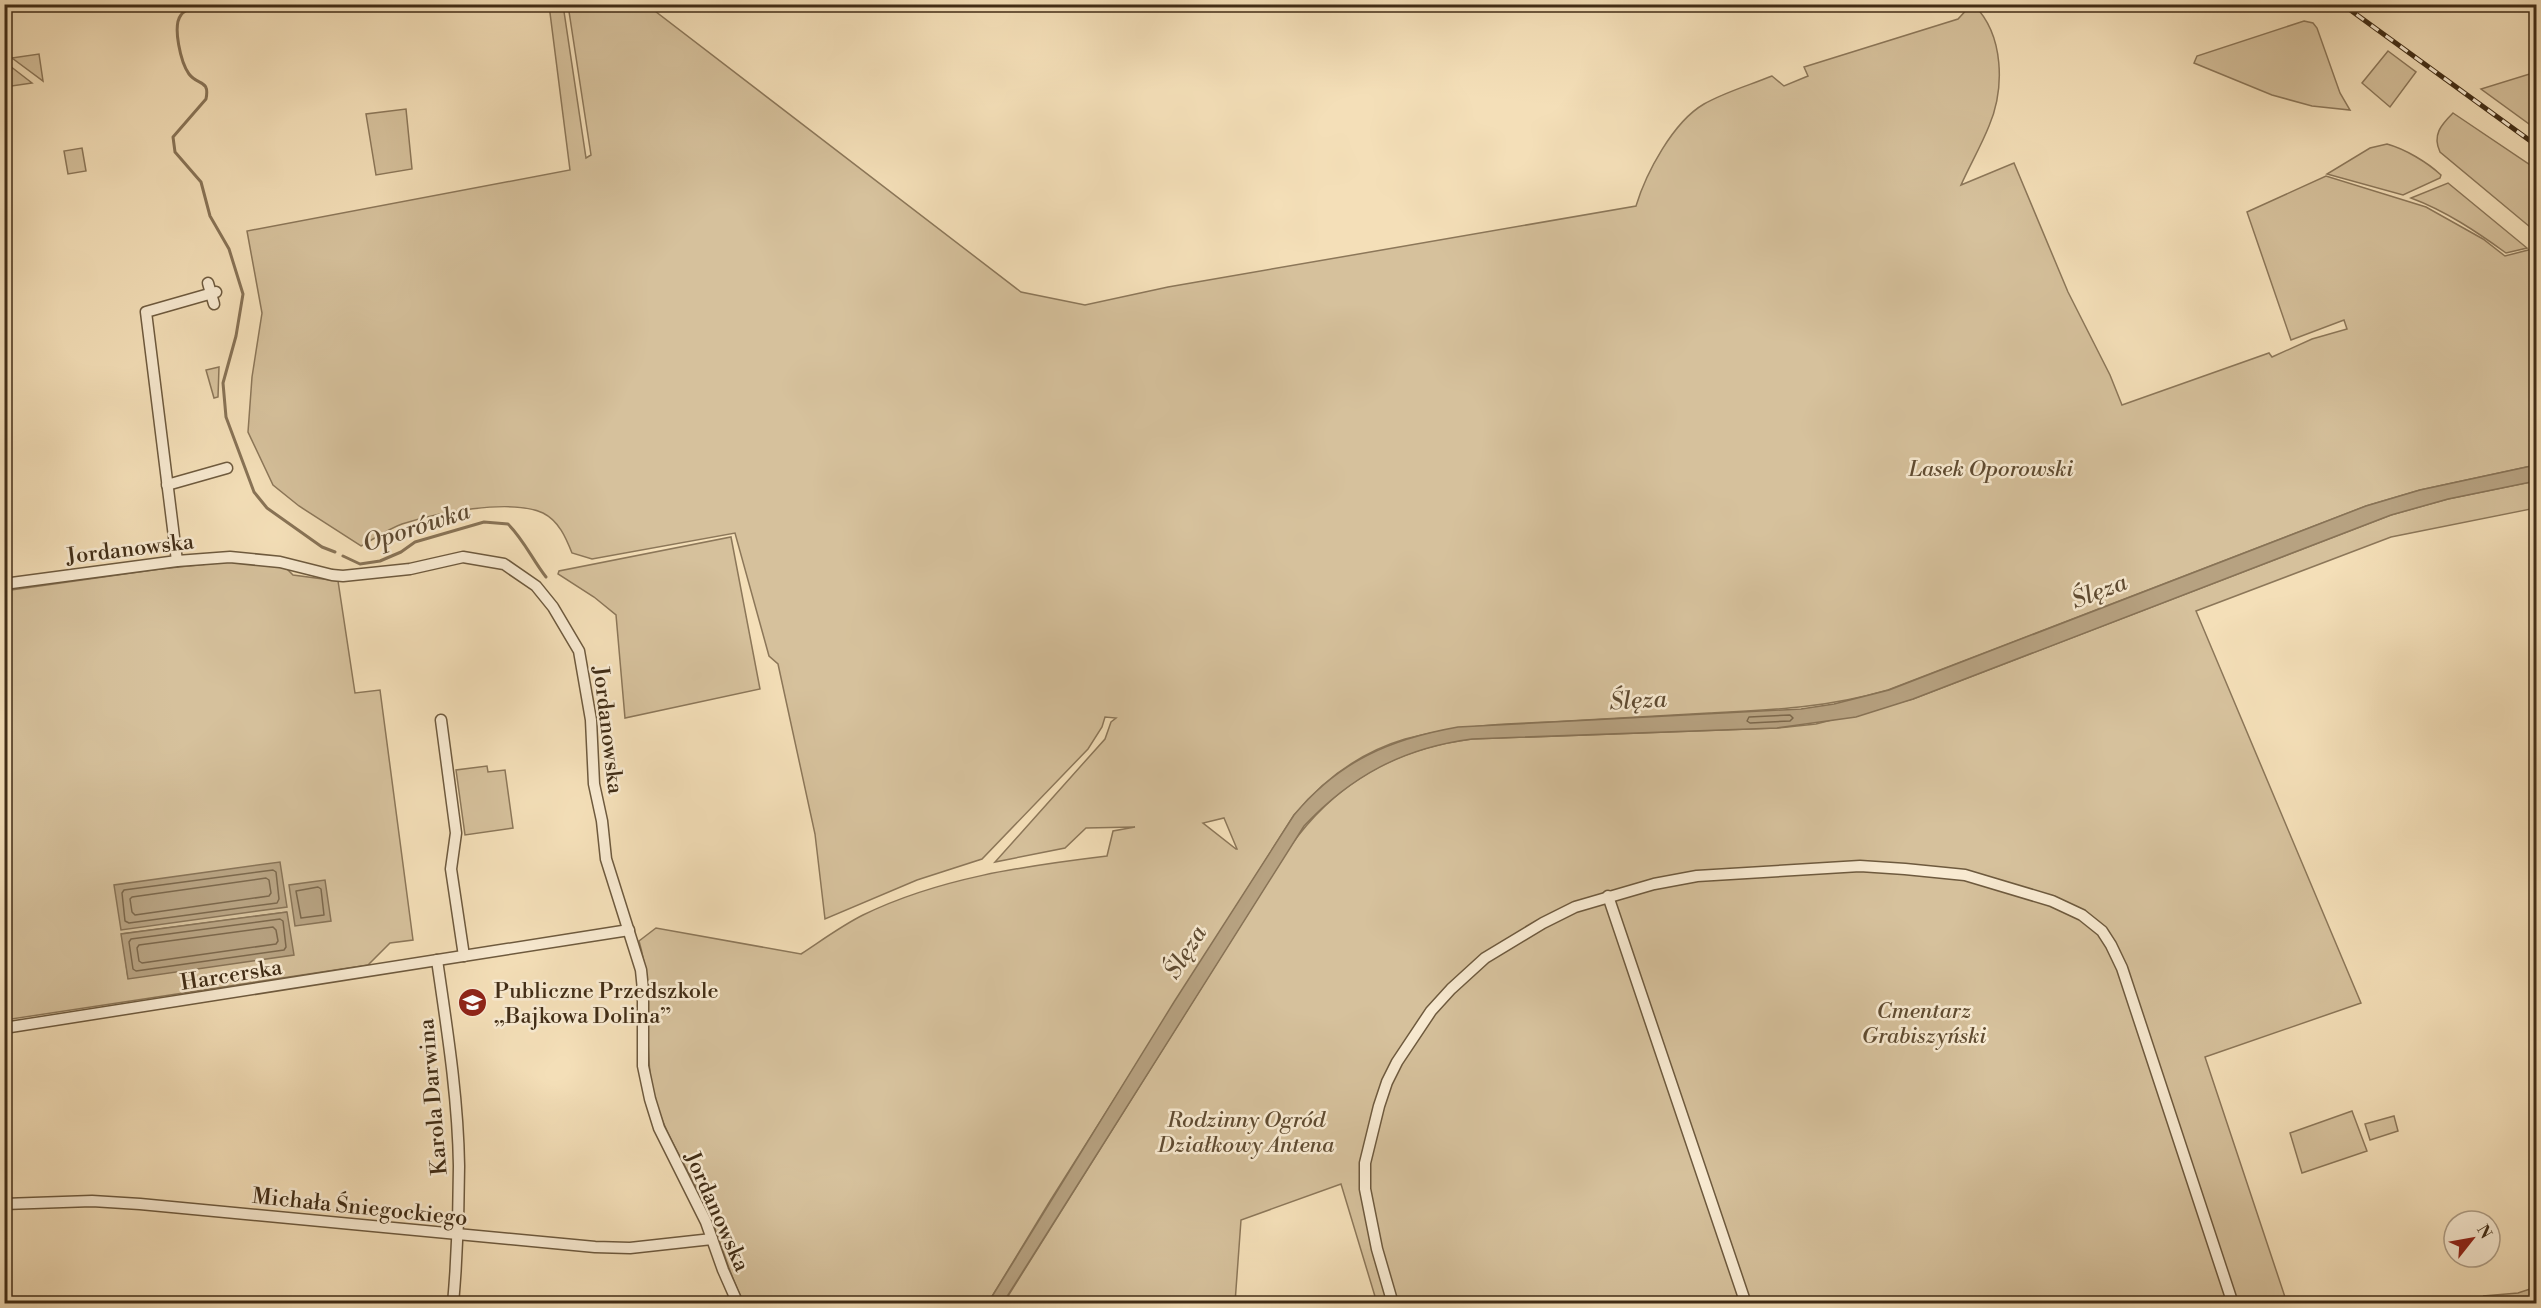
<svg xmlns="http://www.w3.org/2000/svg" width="2541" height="1308" viewBox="0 0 2541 1308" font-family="'Libre Bodoni',serif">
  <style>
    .green { fill: #d6c19c; stroke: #8c7759; stroke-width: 1.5; fill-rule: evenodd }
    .water { fill: #b7a281; stroke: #887356; stroke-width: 1.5 }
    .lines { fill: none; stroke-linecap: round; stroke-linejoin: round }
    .shore { stroke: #7c684c; stroke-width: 1.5 }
    .stream { stroke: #887356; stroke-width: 3 }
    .street-casing { stroke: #6e5a3e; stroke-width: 13 }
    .street { stroke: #f8ead1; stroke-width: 10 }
    .rail-casing { stroke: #412d16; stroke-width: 5 }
    .rail { stroke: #f8ead1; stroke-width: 3; stroke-dasharray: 9; stroke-linecap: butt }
    .labels { text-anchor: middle; stroke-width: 5; stroke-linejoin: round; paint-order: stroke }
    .park-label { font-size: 22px; font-style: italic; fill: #5f4b31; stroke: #f8ead1 }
    .street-label { font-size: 22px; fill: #412d16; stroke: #f8ead1 }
    .poi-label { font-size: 22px; fill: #412d16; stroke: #f8ead1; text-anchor: start }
    .water-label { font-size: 24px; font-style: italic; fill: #5e4a31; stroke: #f8ead1 }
  </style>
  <rect width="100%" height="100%" fill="#f4dfb8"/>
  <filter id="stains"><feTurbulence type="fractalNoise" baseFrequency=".00333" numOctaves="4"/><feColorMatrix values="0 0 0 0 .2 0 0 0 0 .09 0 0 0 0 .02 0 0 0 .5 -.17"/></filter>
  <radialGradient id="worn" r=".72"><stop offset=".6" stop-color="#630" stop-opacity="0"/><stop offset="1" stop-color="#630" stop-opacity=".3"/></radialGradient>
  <g class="green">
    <path d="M 549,5 L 563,5 L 586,158 L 591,155 L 568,5 L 647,5 L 1021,292 L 1085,305 L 1168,287 L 1636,206 C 1646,173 1673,122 1704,104 C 1725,92 1750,85 1772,76 L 1784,86 L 1808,76 L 1804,67 L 1958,19 L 1971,5 L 1974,5 C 2004,35 2005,88 1989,126 C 1981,146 1970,165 1961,185 L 2014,163 L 2068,292 L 2110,375 L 2122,405 L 2269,353 L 2272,357 L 2312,339 L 2347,329 L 2344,320 L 2291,340 L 2247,212 L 2326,176 L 2426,207 L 2483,239 L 2505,256 L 2536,248 L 2536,465 L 2420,490 L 2366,506 L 1888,690 C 1826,708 1773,710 1709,713 C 1656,716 1603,719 1550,722 C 1502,724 1452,726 1405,739 C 1361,752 1324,779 1294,815 L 1050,1201 L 988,1303 L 744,1303 C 729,1275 722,1244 709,1214 C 690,1169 659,1130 651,1081 C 644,1033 653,988 639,941 L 656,928 L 801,954 C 821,941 841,926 863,915 C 939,878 1024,866 1107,856 L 1113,831 L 1135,827 L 1086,828 L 1065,848 L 995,862 L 1105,739 L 1111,722 L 1116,718 L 1105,717 L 1102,727 L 1088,749 L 982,859 L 917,880 L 825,919 L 815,834 L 778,664 L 769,656 L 735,533 L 592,559 L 572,553 C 566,538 559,521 543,513 C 510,498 436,513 402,524 C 388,529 374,539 361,546 L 299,506 L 273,485 L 248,432 L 252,377 L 262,313 L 247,231 L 570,170 ZM 1224,818 L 1237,849 L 1236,849 L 1203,823 Z"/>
    <path d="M 2304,21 L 2313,23 L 2317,28 L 2340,93 L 2350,110 L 2312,106 L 2272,95 L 2194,63 L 2197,56 Z"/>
    <path d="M 2388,51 L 2416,72 L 2390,107 L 2362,83 Z"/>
    <path d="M 39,54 L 43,81 L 12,58 Z"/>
    <path d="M 10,66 L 32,83 L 5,87 L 5,73 Z"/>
    <path d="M 2536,72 L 2536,129 L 2481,89 Z"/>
    <path d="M 406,109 L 412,169 L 376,175 L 366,114 Z"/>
    <path d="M 2453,113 L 2536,169 L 2536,232 L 2440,152 C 2432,135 2441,125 2453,113 Z"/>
    <path d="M 2387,144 C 2405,149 2427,162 2441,175 L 2440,178 L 2403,195 L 2327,174 L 2370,148 Z"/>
    <path d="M 82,148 L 86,171 L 68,174 L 64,151 Z"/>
    <path d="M 2448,183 L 2527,248 L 2506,253 C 2477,232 2446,211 2411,198 Z"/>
    <path d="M 219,367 L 218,397 L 214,398 L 206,370 Z"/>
    <path d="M 2536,481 L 2536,508 L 2391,537 L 2196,611 L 2361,1003 L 2205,1057 L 2287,1303 L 1377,1303 L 1341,1184 L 1241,1220 L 1235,1303 L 1003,1304 L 1289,848 C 1334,784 1393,749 1472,739 L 1777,728 L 1816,724 L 1913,699 L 2391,515 L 2448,499 Z"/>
    <path d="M 731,537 L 760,689 L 625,718 L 616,615 L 594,597 L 558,574 L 559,571 Z"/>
    <path d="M 236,561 L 286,568 L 293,575 L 338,581 L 355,693 L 380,690 L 413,940 L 390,943 L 368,965 L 5,1020 L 4,591 L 160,569 ZM 287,912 L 128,978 L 122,934 Z"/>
    <path d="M 487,766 L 488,772 L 505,770 L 513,828 L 465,835 L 456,770 Z"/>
    <path d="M 2352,1111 L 2367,1151 L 2302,1173 L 2290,1133 Z"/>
    <path d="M 2394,1116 L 2398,1131 L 2370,1140 L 2365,1124 Z"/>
    <path d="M 2536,1287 L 2536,1295 L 2533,1297 L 2499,1300 L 2483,1296 L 2518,1293 Z"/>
  </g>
  <g class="water">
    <path d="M 2536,465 L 2536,481 L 2448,499 L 2391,515 L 1913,699 L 1856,717 L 1777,728 L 1472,739 C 1403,748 1351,776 1304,826 L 1003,1303 L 988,1303 L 1174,1002 L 1294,815 C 1339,761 1390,739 1458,727 L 1801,709 L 1834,704 L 1889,690 L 2366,506 L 2420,490 Z"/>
    <path d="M 280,862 L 287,907 L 121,930 L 114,885 Z"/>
    <path d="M 325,880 L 331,921 L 295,926 L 289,885 Z"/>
    <path d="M 287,912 L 294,955 L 128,979 L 121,934 Z"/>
  </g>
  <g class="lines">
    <g class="shore">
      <path d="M 1790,715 L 1793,718 L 1790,721 L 1750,723 L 1747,721 L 1749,717 Z"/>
      <path d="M 273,870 L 276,872 L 279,899 L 277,903 L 129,923 L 125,921 L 122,893 L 124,890 Z"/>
      <path d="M 266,878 L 269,880 L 271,893 L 269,896 L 135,915 L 132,912 L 130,899 L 132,897 Z"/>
      <path d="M 318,887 L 321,889 L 324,915 L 301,918 L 296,891 Z"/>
      <path d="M 280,919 L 283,921 L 286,947 L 284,950 L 136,971 L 133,969 L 129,942 L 131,939 Z"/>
      <path d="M 273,927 L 276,930 L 278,941 L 276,944 L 142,963 L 139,961 L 137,948 L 139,945 Z"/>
    </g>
    <g class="stream">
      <path d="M 202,4 C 195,7 186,8 181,15 C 172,26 181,63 189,74 C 198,86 210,79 206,99 L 173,137 L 175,152 L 201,182 L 210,216 L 229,249 L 243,294 L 236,336 L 223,383 L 226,417 L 254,492 L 267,508 L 322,547 L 335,552"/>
      <path d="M 343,556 L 360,564 L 380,561 L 401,552 L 415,542 L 484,522 L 508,524 C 524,540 532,559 546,577"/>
    </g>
    <defs>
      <g id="street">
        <path d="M 208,283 L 214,304"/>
        <path d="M 167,485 L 227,468"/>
        <path d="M 177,561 L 146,312 L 216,292"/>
        <path d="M 4,584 L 177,561 L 230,557 L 280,562 L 332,575 L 343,576 L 410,569 L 463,557 L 504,564 L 536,586 L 553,607 L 579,651 L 591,720 L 594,784 L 602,821 L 606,859 L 641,970 L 643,990 L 643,1066 L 650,1099 L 659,1128 L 706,1222 L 723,1270 L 738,1304"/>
        <path d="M 441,720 L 456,833 L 451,869 L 464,956"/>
        <path d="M 1608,896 L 1746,1304"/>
        <path d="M 437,960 C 447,1029 458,1097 459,1166 C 459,1212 457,1258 453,1304"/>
        <path d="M 4,1028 L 629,930"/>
        <path d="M 4,1204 L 92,1201 L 140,1204 L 595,1247 L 630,1248 L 712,1239"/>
        <path d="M 1393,1304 L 1377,1249 L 1365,1189 L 1365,1163 L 1379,1106 L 1387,1082 L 1397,1062 L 1431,1011 L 1451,989 L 1485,958 L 1543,923 L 1575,907 L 1654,884 L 1697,876 L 1860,866 L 1905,869 L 1965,875 L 2052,901 L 2082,915 L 2102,931 L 2111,945 L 2122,968 L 2233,1304"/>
      </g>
    </defs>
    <use href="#street" class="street-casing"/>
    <use href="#street" class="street"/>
    <defs>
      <path id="rail" d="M 2342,4 L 2536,145"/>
    </defs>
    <use href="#rail" class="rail-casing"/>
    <use href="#rail" class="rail"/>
  </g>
  <defs>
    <symbol id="school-disc" viewBox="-11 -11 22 22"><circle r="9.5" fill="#8f2418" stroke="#f8ead1"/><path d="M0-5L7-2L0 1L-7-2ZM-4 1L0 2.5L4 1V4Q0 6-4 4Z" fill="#fff"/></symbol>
  </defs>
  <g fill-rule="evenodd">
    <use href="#school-disc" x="456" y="986" width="33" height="33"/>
  </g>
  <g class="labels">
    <g class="park-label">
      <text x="1991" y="476">Lasek Oporowski</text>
      <text x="1924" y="1018">Cmentarz<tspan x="1924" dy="25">Grabiszyński</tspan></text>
      <text x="1246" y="1127">Rodzinny Ogród<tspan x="1246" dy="25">Działkowy Antena</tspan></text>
    </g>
    <g class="street-label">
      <text transform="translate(130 548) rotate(-7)" y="8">Jordanowska</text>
      <text transform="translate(609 730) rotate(83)" y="8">Jordanowska</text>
      <text transform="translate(231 974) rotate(-9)" y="8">Harcerska</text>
      <text transform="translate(432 1097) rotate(-95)" y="8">Karola Darwina</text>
      <text transform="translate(360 1206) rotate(6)" y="8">Michała Śniegockiego</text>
      <text transform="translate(718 1211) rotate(66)" y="8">Jordanowska</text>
    </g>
    <g class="poi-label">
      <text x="494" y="998">Publiczne Przedszkole<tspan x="494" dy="25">„Bajkowa Dolina”</tspan></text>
    </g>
    <g class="water-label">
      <text transform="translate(416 527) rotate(-18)" y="8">Oporówka</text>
      <text transform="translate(2099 591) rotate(-21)" y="8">Ślęza</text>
      <text transform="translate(1638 700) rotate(-3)" y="8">Ślęza</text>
      <text transform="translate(1185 952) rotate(-58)" y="8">Ślęza</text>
    </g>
  </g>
  <rect width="2541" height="1308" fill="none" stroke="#f4dfb8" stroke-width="24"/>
  <rect x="6" y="6" width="2529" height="1296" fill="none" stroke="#412d16" stroke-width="3"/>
  <rect x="12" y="12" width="2517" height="1284" fill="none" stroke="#412d16" stroke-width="1.5"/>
  <g transform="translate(2472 1239) rotate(59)"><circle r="28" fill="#f8ead1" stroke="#af9e86" stroke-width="1.5"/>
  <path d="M0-4.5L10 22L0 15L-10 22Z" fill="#8f2418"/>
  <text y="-9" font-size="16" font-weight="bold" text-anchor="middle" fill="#412d16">N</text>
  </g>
  <rect width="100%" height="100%" filter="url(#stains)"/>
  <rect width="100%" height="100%" fill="url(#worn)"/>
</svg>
